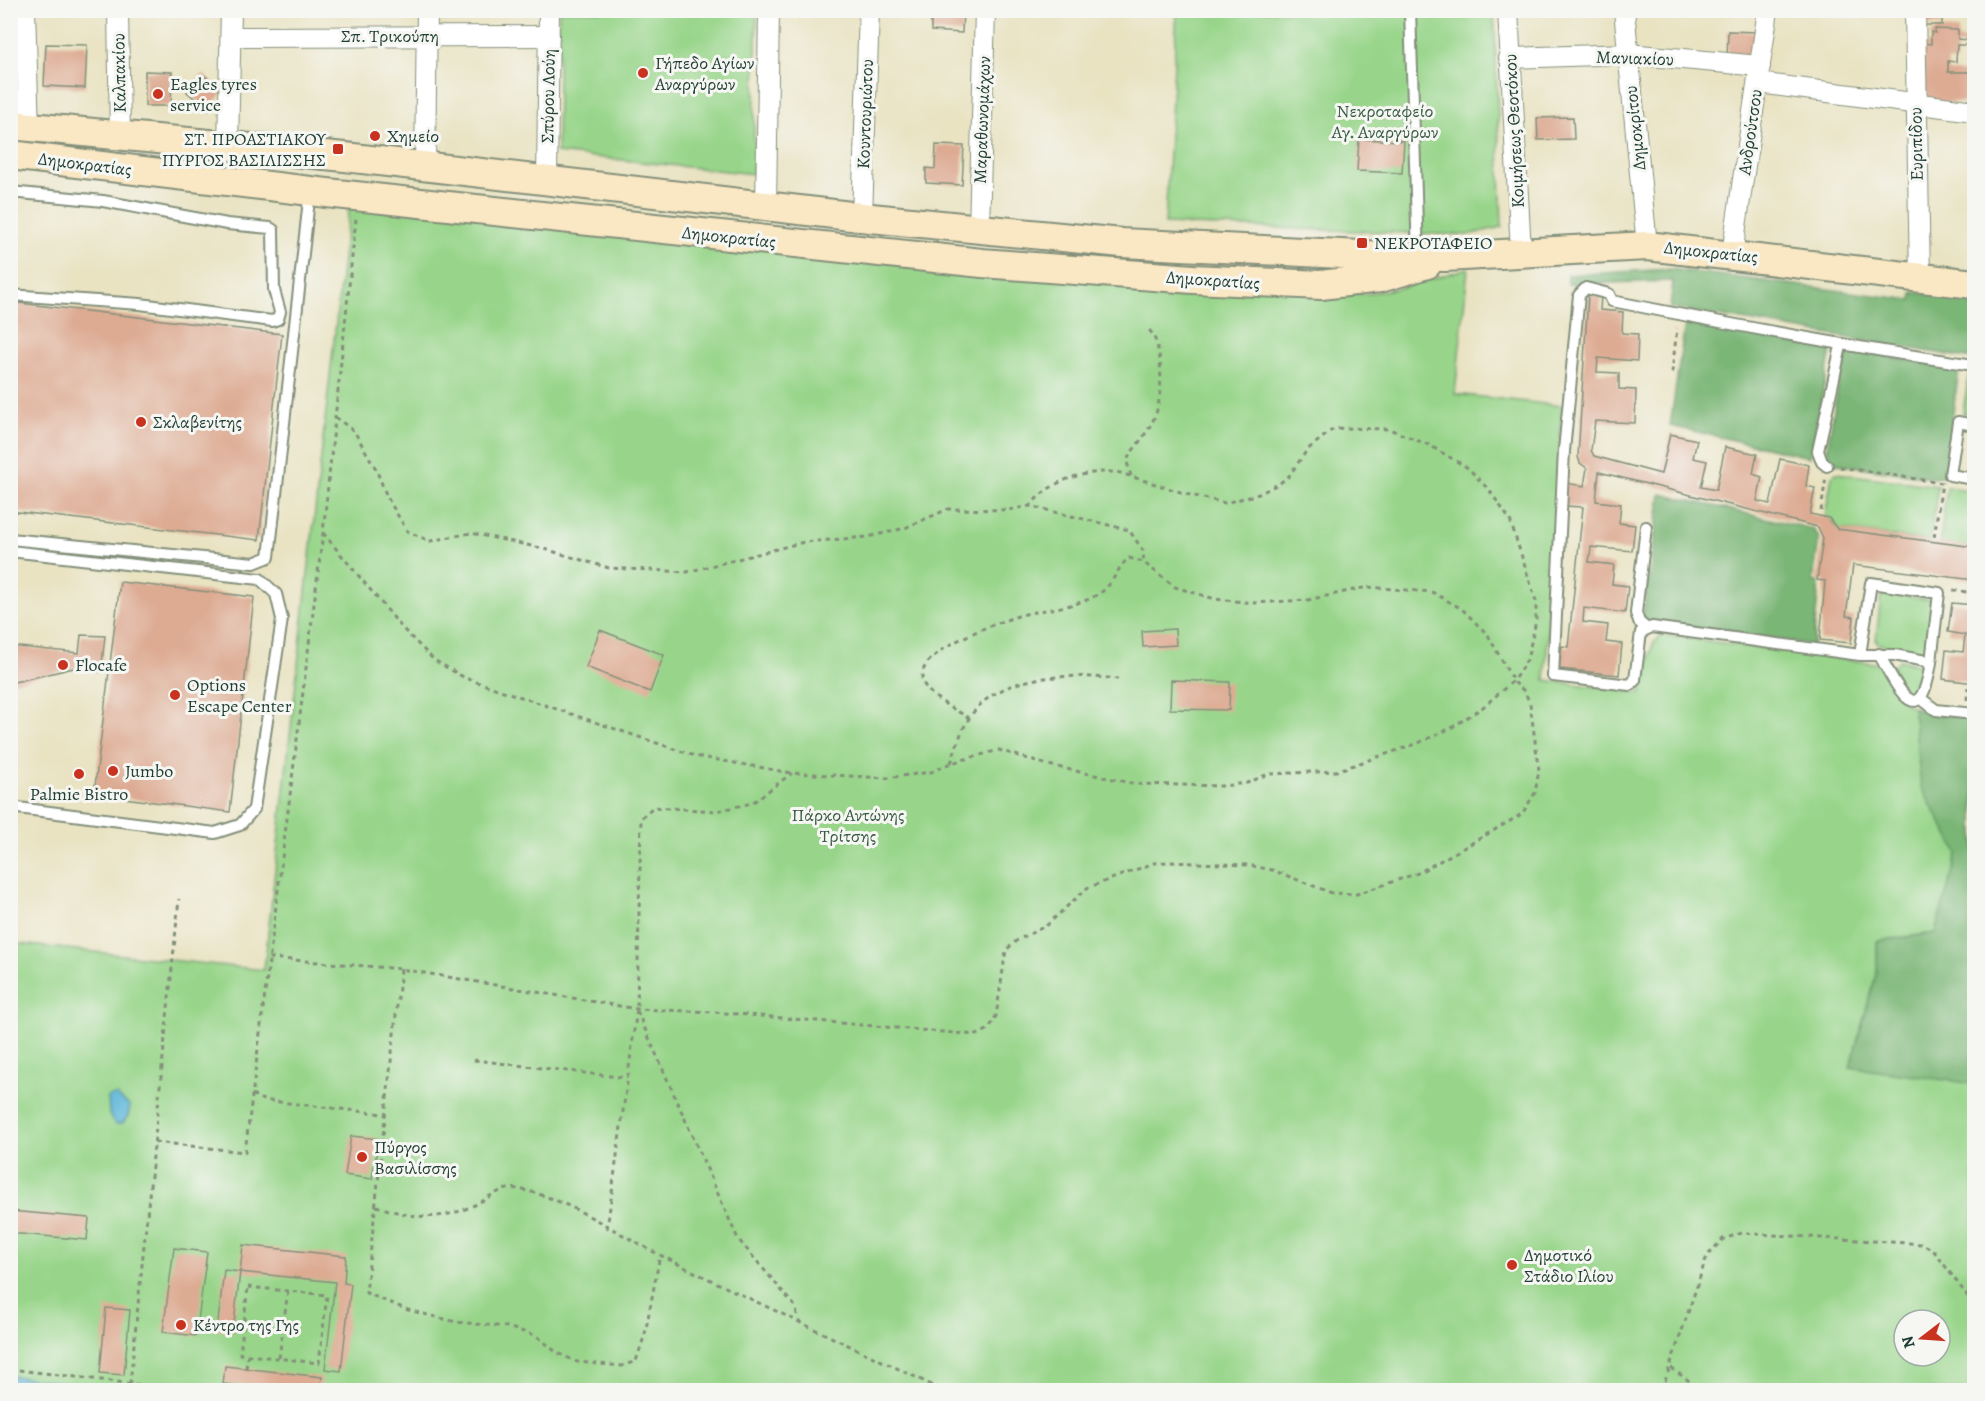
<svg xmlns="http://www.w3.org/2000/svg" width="1985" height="1401" viewBox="0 0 1985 1401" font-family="Alegreya,serif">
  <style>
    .green { fill: #98d58a; stroke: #5c895f; stroke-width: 1.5; fill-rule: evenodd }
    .forest { fill: #7ab676; stroke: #4c7a55; stroke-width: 1.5 }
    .water { fill: #5bb5d9; stroke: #3d7986; stroke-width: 1.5 }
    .building { fill: #ddaa92 }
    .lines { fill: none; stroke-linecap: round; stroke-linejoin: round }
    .service-casing { stroke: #84907b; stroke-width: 14 }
    .minor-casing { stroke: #84907b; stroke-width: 22 }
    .secondary-casing { stroke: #84907b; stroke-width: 32 }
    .path { stroke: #84907b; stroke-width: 3; stroke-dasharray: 4.5 4.5; stroke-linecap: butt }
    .service { stroke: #fff; stroke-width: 10 }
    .minor { stroke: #fff; stroke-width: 20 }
    .secondary { stroke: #fae7c3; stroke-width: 28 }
    .poi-dot { fill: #c8321e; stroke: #f6f6f2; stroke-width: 2 }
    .labels { text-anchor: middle; stroke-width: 6; stroke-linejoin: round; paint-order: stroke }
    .street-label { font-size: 18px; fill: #1f3d34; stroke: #f6f6f2 }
    .poi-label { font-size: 18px; fill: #1f3d34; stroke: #f6f6f2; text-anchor: start }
    .park-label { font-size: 18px; fill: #375b45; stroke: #f6f6f2 }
  </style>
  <rect width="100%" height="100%" fill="#f6f6f2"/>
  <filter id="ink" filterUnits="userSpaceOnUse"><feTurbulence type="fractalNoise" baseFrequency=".0167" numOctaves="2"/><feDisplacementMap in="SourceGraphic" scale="12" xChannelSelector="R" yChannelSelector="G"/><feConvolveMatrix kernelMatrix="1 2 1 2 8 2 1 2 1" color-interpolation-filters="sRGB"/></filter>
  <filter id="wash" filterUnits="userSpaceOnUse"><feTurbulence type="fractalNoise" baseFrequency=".008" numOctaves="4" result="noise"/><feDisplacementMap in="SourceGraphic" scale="24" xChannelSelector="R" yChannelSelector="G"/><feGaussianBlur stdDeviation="1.35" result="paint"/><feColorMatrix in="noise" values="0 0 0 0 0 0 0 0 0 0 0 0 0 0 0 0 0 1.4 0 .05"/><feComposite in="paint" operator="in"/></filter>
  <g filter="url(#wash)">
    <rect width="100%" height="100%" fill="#e9e3c2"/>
    <g class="green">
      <path d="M 559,11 L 757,11 L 753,174 L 557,153 Z"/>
      <path d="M 1177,11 L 1494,11 L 1502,227 L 1467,235 L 1165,224 Z"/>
      <path d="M 349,205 L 1365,294 L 1405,287 L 1468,268 L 1455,394 L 1562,406 L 1545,680 L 1641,693 L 1653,644 L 1662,635 L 1881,664 L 1906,704 L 1929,714 L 1974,718 L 1974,1390 L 11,1390 L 11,943 L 264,970 ZM 1904,1320 L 1940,1320 L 1940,1356 L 1904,1356 Z"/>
      <path d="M 1969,373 L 1974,374 L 1974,414 L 1963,413 Z"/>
      <path d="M 1836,473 L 1938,486 L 1930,541 L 1837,529 L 1832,521 L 1825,516 L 1832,476 Z"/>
      <path d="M 1947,487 L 1974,491 L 1974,547 L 1940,543 Z"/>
      <path d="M 1884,593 L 1931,600 L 1933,605 L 1924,653 L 1878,644 L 1876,641 L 1881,595 Z"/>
      <path d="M 1899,660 L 1921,665 L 1923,678 L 1916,689 L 1905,691 L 1892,668 Z"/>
    </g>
    <g class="forest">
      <path d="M 1671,269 L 1912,300 L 1913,292 L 1974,299 L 1974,359 L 1670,308 L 1673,281 L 1568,284 L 1568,275 Z"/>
      <path d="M 1685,324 L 1831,350 L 1810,457 L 1670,426 Z"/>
      <path d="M 1854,351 L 1959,369 L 1944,475 L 1934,478 L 1838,464 L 1831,462 L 1826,456 L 1843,358 Z"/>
      <path d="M 1661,494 L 1813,529 L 1819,538 L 1813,581 L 1819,583 L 1813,645 L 1645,621 L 1643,616 Z"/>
      <path d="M 1913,707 L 1929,714 L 1974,718 L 1974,1084 L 1850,1067 L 1877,971 L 1877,941 L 1935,933 L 1958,853 L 1921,787 Z"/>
    </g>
    <g class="water">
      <path d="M 116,1095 L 130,1106 L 128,1116 L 122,1124 L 115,1124 L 109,1114 L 108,1097 Z"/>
      <path d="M 11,1376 L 125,1390 L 11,1390 Z"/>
    </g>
    <g id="blocks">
      <g class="building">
        <path d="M 923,10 L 963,10 L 962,33 L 931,31 L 931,19 L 923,18 Z"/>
        <rect x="1920" y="10" width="22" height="15"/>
        <path d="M 1935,29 L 1958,30 L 1958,39 L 1967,40 L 1967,45 L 1957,45 L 1956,62 L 1948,61 L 1948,72 L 1974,72 L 1974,103 L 1920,101 L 1922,43 L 1931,44 L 1931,32 L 1935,33 Z"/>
        <path d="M 1728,31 L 1757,32 L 1757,58 L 1727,57 Z"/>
        <path d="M 46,44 L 87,45 L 85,88 L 44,86 Z"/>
        <path d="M 145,71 L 172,72 L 171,106 L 145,106 Z"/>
        <path d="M 203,74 L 223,92 L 208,110 L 187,92 Z"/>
        <path d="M 1573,117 L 1574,139 L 1538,140 L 1537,118 Z"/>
        <path d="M 1359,139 L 1404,141 L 1402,173 L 1357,171 Z"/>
        <path d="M 936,145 L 964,146 L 962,185 L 926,183 L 926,168 L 935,169 Z"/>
        <path d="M 1588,295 L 1601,296 L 1600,310 L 1623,312 L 1622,333 L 1638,334 L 1637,361 L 1598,358 L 1597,372 L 1619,373 L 1619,389 L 1636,390 L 1635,423 L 1595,421 L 1591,450 L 1594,456 L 1661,474 L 1670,434 L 1697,440 L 1693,458 L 1707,461 L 1701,487 L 1716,490 L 1725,447 L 1757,454 L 1753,474 L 1762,477 L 1757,501 L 1770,504 L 1780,459 L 1809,465 L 1806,486 L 1815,488 L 1810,514 L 1829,518 L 1837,529 L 1974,547 L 1974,580 L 1853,565 L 1846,616 L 1854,617 L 1851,643 L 1820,640 L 1825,581 L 1817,580 L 1823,538 L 1818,527 L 1599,472 L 1596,501 L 1621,504 L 1619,523 L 1635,525 L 1632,551 L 1591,547 L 1589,562 L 1614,565 L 1612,584 L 1628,586 L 1625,613 L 1584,608 L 1583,622 L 1608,625 L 1606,642 L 1622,644 L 1619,675 L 1559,669 L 1562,646 L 1568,647 L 1583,507 L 1564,506 L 1565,483 L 1584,486 L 1587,468 L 1580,463 L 1578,457 Z"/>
        <path d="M 10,302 L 282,334 L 259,540 L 10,511 Z"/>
        <path d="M 120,582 L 254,597 L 230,812 L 94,794 Z"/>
        <path d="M 1952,603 L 1974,605 L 1974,683 L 1943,679 L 1946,650 L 1963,652 L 1965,635 L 1948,632 Z"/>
        <path d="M 1175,629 L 1176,645 L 1143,647 L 1142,631 Z"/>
        <path d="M 600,630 L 664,655 L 650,692 L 586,667 Z"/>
        <path d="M 81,635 L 105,636 L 101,672 L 78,669 L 78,667 L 10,683 L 10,646 L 79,653 Z"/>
        <path d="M 1171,680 L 1230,682 L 1229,710 L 1170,709 Z"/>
        <path d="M 351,1136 L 379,1139 L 372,1179 L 345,1175 Z"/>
        <path d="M 10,1211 L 89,1218 L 87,1240 L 10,1233 Z"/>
        <path d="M 243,1245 L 346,1256 L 344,1283 L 351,1284 L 341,1371 L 325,1369 L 335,1282 L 240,1272 Z"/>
        <path d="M 174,1248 L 207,1252 L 196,1336 L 163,1332 Z"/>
        <path d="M 224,1270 L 240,1272 L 233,1332 L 217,1330 Z"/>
        <path d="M 106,1308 L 130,1310 L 124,1375 L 100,1373 Z"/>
        <path d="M 225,1366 L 322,1377 L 320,1390 L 282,1390 L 223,1384 Z"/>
      </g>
    </g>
  </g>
  <g filter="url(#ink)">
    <use href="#blocks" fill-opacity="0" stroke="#84907b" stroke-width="1.5"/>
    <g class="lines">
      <defs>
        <g id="service">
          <path d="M 1410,10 L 1418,256"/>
          <path d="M 10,192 L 103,201 L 227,224 L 270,228 L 273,230 L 274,290 L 280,312 L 278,319 L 272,321 L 140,304 L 10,295"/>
          <path d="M 1974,425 L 1958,422 L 1950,475 L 1974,479"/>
          <path d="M 1827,466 L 1822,462 L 1818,451 L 1841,346"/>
          <path d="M 1646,527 L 1636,613 L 1639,622 L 1646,628"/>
          <path d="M 10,539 L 254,563 L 269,557 L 310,191"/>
          <path d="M 10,551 L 260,579 L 276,594 L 282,619 L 254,809 L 240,825 L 215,833 L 10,807"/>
          <path d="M 1879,654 C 1898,689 1920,735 1931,662"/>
          <path d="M 1860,655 L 1894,655 L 1931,662 L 1939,593 L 1871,583 L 1860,655 L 1652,627 L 1641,632 L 1635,680 L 1630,685 L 1553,676 L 1564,451 L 1579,295 L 1586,288 L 1609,294 L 1612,301 C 1733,325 1853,348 1974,365"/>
          <path d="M 1920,698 L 1936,710 L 1974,714"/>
        </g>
        <g id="minor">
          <path d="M 25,10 L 29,128"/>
          <path d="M 118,10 L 120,136"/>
          <path d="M 1508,10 L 1521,252"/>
          <path d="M 1624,10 L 1647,246"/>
          <path d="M 1915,10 L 1920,277"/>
          <path d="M 231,37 L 549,36"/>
          <path d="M 1509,58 L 1628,54 L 1760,66"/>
          <path d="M 1758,83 L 1974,111"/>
          <path d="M 228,146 L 231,10"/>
          <path d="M 425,167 L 427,10"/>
          <path d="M 547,181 L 549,10"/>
          <path d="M 766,206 L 769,10"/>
          <path d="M 862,217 L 869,10"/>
          <path d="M 979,229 L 985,10"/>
          <path d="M 1732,254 L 1768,10"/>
        </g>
        <g id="secondary">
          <path d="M 10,125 L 345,157 L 851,216 L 1122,243 L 1361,255 L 1445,257 L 1647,246 L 1974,284"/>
          <path d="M 10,155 L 327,193 L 982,263 L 1193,279 L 1321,285 L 1380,278 L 1427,264"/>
        </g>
      </defs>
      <use href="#service" class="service-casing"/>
      <use href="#minor" class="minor-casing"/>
      <use href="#secondary" class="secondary-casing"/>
      <g class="path">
        <path d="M 1672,373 L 1677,328"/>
        <path d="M 335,417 L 354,431 L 376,469 L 387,497 L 407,531 L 430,541 L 471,533 L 541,548 L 609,568 L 687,572 L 804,542 L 868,537 L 905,528 L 948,509 L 1008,510 L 1030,506 L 1129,530 L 1144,552 L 1143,562"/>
        <path d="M 1840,467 L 1942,483 L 1934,538"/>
        <path d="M 1131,476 L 1127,462 L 1129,456 C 1138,443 1149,431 1155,416 C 1163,397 1164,344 1149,330"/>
        <path d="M 1821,511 L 1826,477"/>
        <path d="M 323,533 L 403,629 L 434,660 L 465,678 L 695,756 L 792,773 L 887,778 L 931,772 L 951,763 L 999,750 L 1048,765 L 1136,784 L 1223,786 L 1247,783 L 1268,774 L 1336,771 L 1416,744 L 1451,728 L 1483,707 L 1513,681 L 1527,660 L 1536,621 L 1536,601 L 1510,520 L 1490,491 L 1468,468 L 1429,445 L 1389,429 L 1342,428 L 1332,430 L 1307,450 L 1289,476 L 1280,483 L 1259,494 L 1225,503 L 1190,495 L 1117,472 C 1083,471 1052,479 1030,506"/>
        <path d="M 1953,590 L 1974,593"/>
        <path d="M 1967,700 L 1968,687"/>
        <path d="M 951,763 C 956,748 960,733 968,720 C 998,671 1069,674 1118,679"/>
        <path d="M 269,958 L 401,969 L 637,1009 L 714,1012 L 977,1035 L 989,1029 L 996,1016 L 1006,950 L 1016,941 L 1047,925 L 1087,888 L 1154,863 L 1168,862 L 1248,865 L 1272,870 L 1332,893 L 1357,894 L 1418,873 L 1465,847 L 1522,814 L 1535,793 L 1539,770 L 1530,704 L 1525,692 L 1513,681 L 1488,635 L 1462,609 L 1432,592 L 1367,587 L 1308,600 L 1255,603 L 1215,599 L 1175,587 L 1143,562 L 1129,558 C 1117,567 1114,584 1100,593 C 1076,609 1040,608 1012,618 C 991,625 905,655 925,686 C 934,700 956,710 969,718"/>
        <path d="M 401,969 L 366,1293 L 408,1310 L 456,1322 L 507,1327 L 537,1336 L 556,1352 L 577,1362 L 622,1366 L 636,1361 L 645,1334 L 660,1255"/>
        <path d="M 637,1011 L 738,1239 L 794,1305 L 797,1313 L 795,1318"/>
        <path d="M 474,1060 L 627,1078"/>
        <path d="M 252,1094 L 263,1100 L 383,1114"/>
        <path d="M 155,1142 L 245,1152 L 323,533 L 356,219"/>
        <path d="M 376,1206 C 410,1217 433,1222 468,1208 C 484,1202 501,1185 518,1189 C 565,1197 616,1233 658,1254 C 752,1301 848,1344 942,1390"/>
        <path d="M 607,1229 L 637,1009 L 641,818 L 653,807 L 717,811 L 752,803 L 792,773"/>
        <path d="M 248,1287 L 327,1295 L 319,1363 L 240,1354 Z"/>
        <path d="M 279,1358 L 288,1290"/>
        <path d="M 246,1368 L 248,1355"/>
        <path d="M 1671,1368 L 1702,1390"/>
        <path d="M 10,1369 L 184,1390"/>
        <path d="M 130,1384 L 179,899"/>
        <path d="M 244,1390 L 244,1387"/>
        <path d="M 1662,1390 L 1707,1256 L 1723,1239 L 1742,1233 L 1923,1244 L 1934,1251 L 1974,1305"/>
        <path d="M 1962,1390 L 1974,1383"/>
      </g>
      <use href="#service" class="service"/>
      <use href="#minor" class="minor"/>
      <use href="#secondary" class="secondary"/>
    </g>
  </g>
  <g class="poi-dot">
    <circle cx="643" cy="73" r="6"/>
    <circle cx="158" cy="94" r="6"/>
    <circle cx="375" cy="136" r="6"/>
    <rect x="332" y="143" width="12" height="12" rx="3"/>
    <rect x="1356" y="237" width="12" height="12" rx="3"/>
    <circle cx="141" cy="422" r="6"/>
    <circle cx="63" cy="665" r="6"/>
    <circle cx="175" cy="695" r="6"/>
    <circle cx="113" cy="771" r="6"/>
    <circle cx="79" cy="774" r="6"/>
    <circle cx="362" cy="1157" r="6"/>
    <circle cx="1512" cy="1265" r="6"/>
    <circle cx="181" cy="1325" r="6"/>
  </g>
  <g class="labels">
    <g class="street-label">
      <text x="390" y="42">Σπ. Τρικούπη</text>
      <text transform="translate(1635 58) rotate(2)" y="6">Μανιακίου</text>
      <text transform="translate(119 73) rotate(-91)" y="6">Καλπακίου</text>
      <text transform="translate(548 96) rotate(-89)" y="6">Σπύρου Λούη</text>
      <text transform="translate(865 114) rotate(-88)" y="6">Κουντουριώτου</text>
      <text transform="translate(982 120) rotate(-88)" y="6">Μαραθωνομάχων</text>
      <text transform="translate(1635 128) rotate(-96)" y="6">Δημοκρίτου</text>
      <text transform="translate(1514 131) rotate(-93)" y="6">Κοιμήσεως Θεοτόκου</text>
      <text transform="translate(1750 132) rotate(-82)" y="6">Ανδρούτσου</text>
      <text transform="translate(1916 144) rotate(-91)" y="6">Ευριπίδου</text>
      <text transform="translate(85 164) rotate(7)" y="6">Δημοκρατίας</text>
      <text transform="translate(729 237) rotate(6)" y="6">Δημοκρατίας</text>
      <text transform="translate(1711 252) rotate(6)" y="6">Δημοκρατίας</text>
      <text transform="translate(1213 280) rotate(4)" y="6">Δημοκρατίας</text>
    </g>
    <g class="poi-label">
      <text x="655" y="69">Γήπεδο Αγίων<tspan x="655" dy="21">Αναργύρων</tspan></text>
      <text x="170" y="90">Eagles tyres<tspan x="170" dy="21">service</tspan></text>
      <text x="387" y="142">Χημείο</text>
      <text x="326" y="145" text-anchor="end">ΣΤ. ΠΡΟΑΣΤΙΑΚΟΥ<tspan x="326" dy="21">ΠΥΡΓΟΣ ΒΑΣΙΛΙΣΣΗΣ</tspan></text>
      <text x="1374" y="249">ΝΕΚΡΟΤΑΦΕΙΟ</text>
      <text x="153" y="428">Σκλαβενίτης</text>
      <text x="75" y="671">Flocafe</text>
      <text x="187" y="691">Options<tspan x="187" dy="21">Escape Center</tspan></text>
      <text x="125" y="777">Jumbo</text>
      <text x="79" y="800" text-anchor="middle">Palmie Bistro</text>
      <text x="374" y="1153">Πύργος<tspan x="374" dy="21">Βασιλίσσης</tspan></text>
      <text x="1524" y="1261">Δημοτικό<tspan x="1524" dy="21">Στάδιο Ιλίου</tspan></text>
      <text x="193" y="1331">Κέντρο της Γης</text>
    </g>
    <g class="park-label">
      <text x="1385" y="117">Νεκροταφείο<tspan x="1385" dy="21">Αγ. Αναργύρων</tspan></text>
      <text x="848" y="821">Πάρκο Αντώνης<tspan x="848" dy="21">Τρίτσης</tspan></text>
    </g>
  </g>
  <rect width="1985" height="1401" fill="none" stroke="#f6f6f2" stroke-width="36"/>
  <g transform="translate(1922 1338) rotate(253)"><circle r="28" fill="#f6f6f2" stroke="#a0aca6" stroke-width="1.5"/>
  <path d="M0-4.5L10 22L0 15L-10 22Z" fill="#c8321e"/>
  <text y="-9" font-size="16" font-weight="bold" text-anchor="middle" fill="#1f3d34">N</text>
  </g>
</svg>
